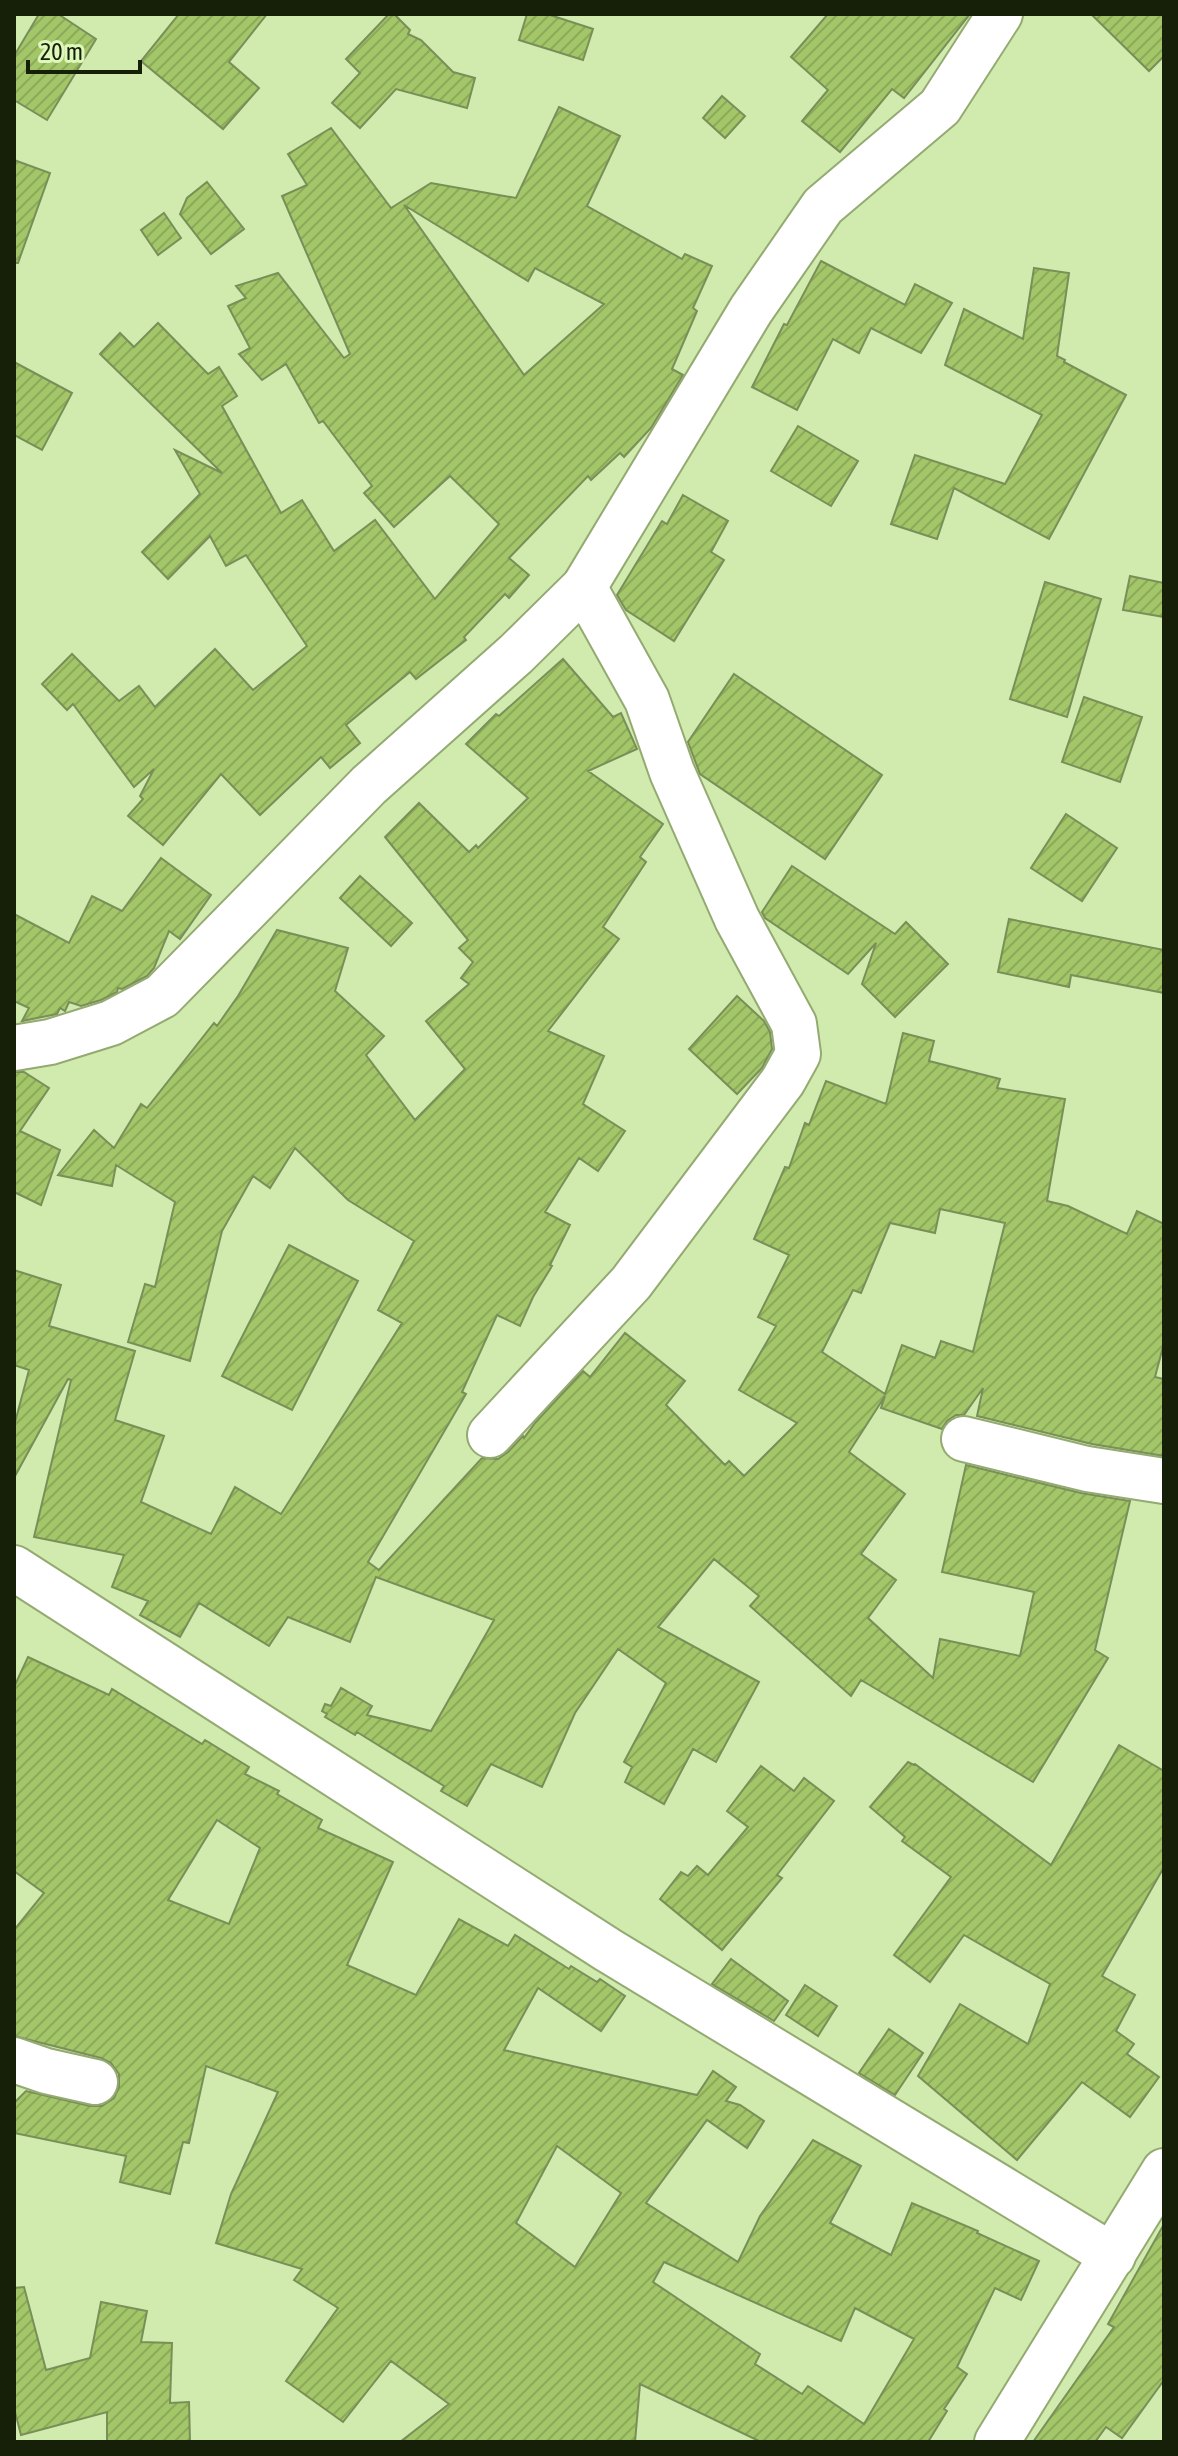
<svg xmlns="http://www.w3.org/2000/svg" width="1178" height="2456" viewBox="0 0 1178 2456" font-family="'Asap Condensed',sans-serif">
  <style>
    .building { fill: url(#building-hatch); stroke: #798f58; stroke-width: 2; fill-rule: evenodd }
    .lines { fill: none; stroke-linecap: round; stroke-linejoin: round }
    .street-casing { stroke: #93aa71; stroke-width: 48 }
    .secondary-casing { stroke: #93aa71; stroke-width: 48 }
    .street { stroke: #fff; stroke-width: 44 }
    .secondary { stroke: #fff; stroke-width: 44 }
  </style>
  <defs>
    <pattern id="building-hatch" width="6" height="6" patternUnits="userSpaceOnUse" patternTransform="scale(2)"><rect width="6" height="6" fill="#a3c668"/><path d="M-1 1l2-2M0 6l6-6M5 7l2-2" fill="none" stroke="#8caa59"/></pattern>
  </defs>
  <rect width="100%" height="100%" fill="#d1eaae"/>
  <g class="building">
    <path d="M 39,14 L 58,14 L 96,39 L 47,120 L 14,100 L 14,56 Z"/>
    <path d="M 179,14 L 267,14 L 229,62 L 259,88 L 223,129 L 141,61 Z"/>
    <path d="M 389,14 L 394,14 L 410,30 L 408,34 L 421,40 L 453,72 L 475,78 L 467,108 L 396,89 L 360,128 L 332,103 L 360,73 L 346,59 Z"/>
    <path d="M 527,14 L 547,14 L 593,29 L 583,60 L 519,40 Z"/>
    <path d="M 828,14 L 970,14 L 904,98 L 892,89 L 840,152 L 802,121 L 828,90 L 791,57 Z"/>
    <path d="M 1091,14 L 1164,14 L 1164,56 L 1149,71 Z"/>
    <path d="M 722,96 L 745,116 L 725,138 L 703,118 Z"/>
    <path d="M 559,107 L 620,136 L 587,206 L 682,259 L 685,254 L 712,266 L 693,308 L 697,311 L 672,369 L 683,375 L 651,428 L 624,457 L 620,453 L 591,480 L 588,476 L 509,558 L 529,575 L 509,598 L 505,594 L 464,637 L 466,640 L 416,679 L 410,672 L 346,725 L 360,743 L 330,768 L 321,757 L 260,815 L 221,774 L 163,845 L 128,816 L 143,799 L 140,796 L 154,769 L 134,787 L 73,704 L 67,710 L 42,684 L 72,654 L 119,701 L 139,686 L 155,707 L 215,649 L 253,690 L 307,646 L 246,555 L 226,566 L 210,536 L 168,579 L 142,552 L 200,494 L 175,450 L 222,473 L 100,354 L 120,333 L 134,347 L 158,323 L 208,374 L 219,367 L 237,396 L 222,406 L 281,513 L 302,500 L 334,551 L 375,520 L 435,599 L 499,524 L 450,476 L 394,527 L 364,493 L 372,486 L 323,421 L 319,423 L 286,364 L 262,380 L 239,354 L 250,348 L 228,306 L 246,298 L 236,286 L 278,273 L 344,358 L 350,354 L 282,196 L 307,185 L 288,154 L 331,128 L 391,208 L 431,183 L 516,198 ZM 404,205 L 528,281 L 535,268 L 604,304 L 524,375 Z"/>
    <path d="M 14,160 L 50,173 L 18,263 L 14,263 Z"/>
    <path d="M 207,182 L 244,229 L 211,254 L 180,214 L 187,198 Z"/>
    <path d="M 164,213 L 181,238 L 158,255 L 141,230 Z"/>
    <path d="M 821,261 L 905,305 L 915,284 L 952,303 L 921,353 L 871,328 L 859,353 L 833,339 L 797,410 L 752,387 L 784,324 L 787,325 Z"/>
    <path d="M 1034,268 L 1069,273 L 1057,356 L 1065,360 L 1064,362 L 1126,395 L 1049,539 L 954,488 L 937,539 L 891,524 L 915,455 L 1005,484 L 1042,415 L 945,365 L 964,309 L 1023,339 Z"/>
    <path d="M 14,362 L 72,393 L 42,450 L 14,435 Z"/>
    <path d="M 798,426 L 858,461 L 831,506 L 771,471 Z"/>
    <path d="M 683,495 L 728,521 L 711,552 L 724,560 L 674,641 L 626,610 L 617,595 L 662,521 L 667,524 Z"/>
    <path d="M 1130,576 L 1164,583 L 1164,617 L 1123,610 Z"/>
    <path d="M 1045,582 L 1101,599 L 1067,717 L 1010,699 Z"/>
    <path d="M 563,659 L 613,717 L 621,713 L 637,749 L 588,771 L 663,824 L 640,857 L 646,862 L 603,927 L 619,939 L 548,1031 L 604,1056 L 583,1104 L 625,1131 L 598,1171 L 579,1158 L 545,1212 L 570,1225 L 550,1265 L 552,1266 L 533,1297 L 520,1326 L 497,1315 L 462,1392 L 466,1394 L 368,1562 L 379,1570 L 378,1571 L 482,1458 L 498,1459 L 508,1452 L 523,1436 L 524,1438 L 535,1423 L 583,1371 L 590,1377 L 625,1333 L 685,1381 L 666,1405 L 725,1465 L 729,1461 L 744,1476 L 797,1423 L 739,1390 L 776,1326 L 758,1317 L 789,1255 L 754,1239 L 785,1167 L 789,1168 L 805,1123 L 809,1125 L 826,1081 L 886,1104 L 903,1033 L 934,1041 L 929,1061 L 1000,1079 L 997,1088 L 1065,1099 L 1047,1201 L 1068,1206 L 1127,1234 L 1137,1211 L 1164,1224 L 1164,1343 L 1155,1377 L 1164,1379 L 1164,1456 L 1092,1444 L 977,1416 L 983,1388 L 964,1415 L 956,1415 L 947,1421 L 942,1429 L 881,1408 L 885,1396 L 849,1452 L 905,1494 L 861,1554 L 896,1580 L 868,1618 L 933,1678 L 940,1639 L 1020,1656 L 1034,1592 L 942,1572 L 966,1465 L 1081,1493 L 1130,1501 L 1095,1650 L 1108,1658 L 1033,1782 L 861,1680 L 851,1696 L 750,1606 L 759,1596 L 714,1559 L 658,1627 L 759,1682 L 716,1762 L 693,1749 L 664,1804 L 625,1782 L 632,1767 L 624,1762 L 666,1683 L 618,1649 L 575,1713 L 542,1787 L 491,1764 L 467,1806 L 441,1791 L 444,1786 L 357,1732 L 355,1735 L 325,1717 L 327,1714 L 322,1711 L 325,1704 L 331,1706 L 341,1688 L 372,1706 L 367,1715 L 431,1731 L 494,1620 L 376,1577 L 350,1642 L 288,1617 L 269,1646 L 199,1603 L 180,1637 L 140,1615 L 148,1601 L 112,1587 L 124,1555 L 34,1537 L 71,1380 L 68,1379 L 14,1478 L 14,1426 L 29,1370 L 14,1365 L 14,1270 L 61,1285 L 49,1326 L 135,1351 L 115,1420 L 164,1436 L 141,1502 L 211,1534 L 235,1487 L 281,1514 L 402,1323 L 378,1310 L 414,1241 L 348,1200 L 295,1148 L 270,1188 L 253,1176 L 222,1231 L 190,1361 L 128,1342 L 145,1284 L 155,1287 L 175,1202 L 116,1165 L 112,1186 L 58,1175 L 94,1130 L 114,1148 L 141,1104 L 147,1108 L 214,1023 L 217,1026 L 238,996 L 277,930 L 348,948 L 335,991 L 384,1036 L 366,1055 L 415,1120 L 465,1069 L 426,1021 L 469,984 L 461,978 L 473,962 L 459,948 L 468,940 L 385,837 L 419,803 L 469,852 L 476,845 L 478,848 L 528,798 L 466,744 L 496,714 L 499,716 ZM 940,1209 L 1005,1223 L 973,1352 L 941,1341 L 935,1358 L 902,1345 L 885,1394 L 822,1352 L 853,1290 L 861,1293 L 890,1223 L 935,1233 Z"/>
    <path d="M 734,674 L 882,775 L 825,859 L 700,774 L 688,742 Z"/>
    <path d="M 1084,697 L 1142,717 L 1120,782 L 1062,762 Z"/>
    <path d="M 1066,814 L 1117,848 L 1082,901 L 1031,868 Z"/>
    <path d="M 161,858 L 211,895 L 180,939 L 169,931 L 154,968 L 147,976 L 122,989 L 118,988 L 117,992 L 101,1000 L 81,1006 L 69,1002 L 65,1011 L 60,1008 L 57,1014 L 22,1021 L 29,1008 L 14,1001 L 14,914 L 69,943 L 92,896 L 122,911 Z"/>
    <path d="M 792,866 L 895,934 L 906,922 L 948,964 L 895,1017 L 862,984 L 876,943 L 848,974 L 765,918 L 762,912 Z"/>
    <path d="M 360,876 L 412,923 L 391,946 L 340,898 Z"/>
    <path d="M 1009,919 L 1164,950 L 1164,993 L 1071,975 L 1069,987 L 998,972 Z"/>
    <path d="M 737,996 L 764,1021 L 770,1032 L 772,1049 L 762,1068 L 737,1094 L 689,1049 Z"/>
    <path d="M 14,1072 L 24,1072 L 49,1088 L 20,1131 L 60,1150 L 41,1205 L 14,1192 Z"/>
    <path d="M 289,1245 L 358,1281 L 292,1410 L 222,1376 Z"/>
    <path d="M 28,1657 L 109,1695 L 112,1689 L 202,1744 L 205,1740 L 249,1767 L 245,1774 L 279,1791 L 277,1794 L 322,1820 L 318,1828 L 393,1862 L 347,1965 L 416,1995 L 459,1919 L 508,1946 L 515,1935 L 569,1969 L 571,1966 L 597,1982 L 600,1979 L 625,1996 L 601,2031 L 538,1988 L 504,2050 L 697,2095 L 713,2071 L 736,2087 L 726,2101 L 740,2105 L 764,2121 L 747,2148 L 707,2120 L 646,2203 L 738,2262 L 760,2216 L 813,2140 L 861,2166 L 830,2223 L 891,2255 L 912,2203 L 978,2231 L 977,2233 L 1039,2261 L 1021,2300 L 995,2288 L 957,2367 L 967,2374 L 944,2409 L 947,2411 L 928,2442 L 761,2442 L 640,2384 L 635,2442 L 400,2442 L 449,2404 L 391,2361 L 343,2422 L 286,2381 L 338,2308 L 294,2280 L 302,2269 L 216,2243 L 231,2194 L 278,2092 L 206,2066 L 189,2143 L 183,2142 L 170,2194 L 120,2182 L 126,2156 L 14,2133 L 14,2103 L 26,2091 L 90,2106 L 102,2106 L 114,2098 L 119,2087 L 119,2074 L 111,2063 L 101,2058 L 14,2036 L 14,1930 L 44,1893 L 14,1871 L 14,1687 ZM 217,1820 L 260,1848 L 229,1924 L 168,1900 ZM 557,2146 L 621,2193 L 575,2267 L 516,2223 ZM 664,2262 L 841,2341 L 855,2308 L 914,2339 L 864,2424 L 808,2386 L 802,2394 L 755,2364 L 760,2354 L 653,2282 Z"/>
    <path d="M 1119,1745 L 1164,1771 L 1164,1867 L 1102,1976 L 1135,1995 L 1116,2031 L 1134,2044 L 1127,2054 L 1159,2077 L 1130,2117 L 1082,2082 L 1017,2160 L 918,2076 L 960,2004 L 1028,2044 L 1050,1984 L 964,1935 L 930,1982 L 894,1955 L 951,1877 L 902,1841 L 905,1837 L 870,1807 L 908,1762 L 914,1765 L 915,1764 L 1051,1865 Z"/>
    <path d="M 761,1766 L 794,1791 L 804,1778 L 834,1801 L 777,1875 L 782,1878 L 722,1950 L 660,1899 L 681,1872 L 688,1876 L 697,1866 L 708,1875 L 748,1827 L 727,1811 Z"/>
    <path d="M 731,1959 L 788,2001 L 774,2021 L 712,1984 Z"/>
    <path d="M 805,1985 L 837,2006 L 818,2036 L 786,2015 Z"/>
    <path d="M 889,2029 L 923,2053 L 895,2095 L 859,2073 Z"/>
    <path d="M 1164,2224 L 1164,2380 L 1122,2438 L 1106,2427 L 1095,2442 L 1033,2442 L 1114,2327 L 1108,2324 Z"/>
    <path d="M 24,2287 L 46,2370 L 90,2358 L 101,2302 L 147,2311 L 141,2342 L 172,2343 L 170,2403 L 189,2402 L 190,2442 L 107,2442 L 107,2412 L 21,2435 L 14,2408 L 14,2288 Z"/>
  </g>
  <g class="lines">
    <defs>
      <g id="street">
        <path d="M 14,1048 L 50,1042 L 111,1023 L 162,996 L 369,785 L 516,654 L 584,587 L 751,310 L 823,206 L 940,107 L 1000,14"/>
        <path d="M 490,1435 L 631,1283 L 783,1081 L 798,1054 L 794,1024 L 737,919 L 672,772 L 647,700 L 584,587"/>
        <path d="M 964,1439 L 1087,1469 L 1164,1481"/>
        <path d="M 14,2060 L 46,2071 L 95,2082"/>
      </g>
      <g id="secondary">
        <path d="M 14,1568 L 608,1950 L 1113,2256"/>
        <path d="M 997,2442 L 1164,2171"/>
      </g>
    </defs>
    <use href="#street" class="street-casing"/>
    <use href="#secondary" class="secondary-casing"/>
    <use href="#street" class="street"/>
    <use href="#secondary" class="secondary"/>
  </g>
  <rect width="1178" height="2456" fill="none" stroke="#161f08" stroke-width="32"/>
  <path d="M28 60v12h112v-12" fill="none" stroke="#161f08" stroke-width="4"/>
  <text x="40" y="60" font-size="24" fill="#161f08" stroke="#def7bb" stroke-width="6" paint-order="stroke">20 m</text>
</svg>
